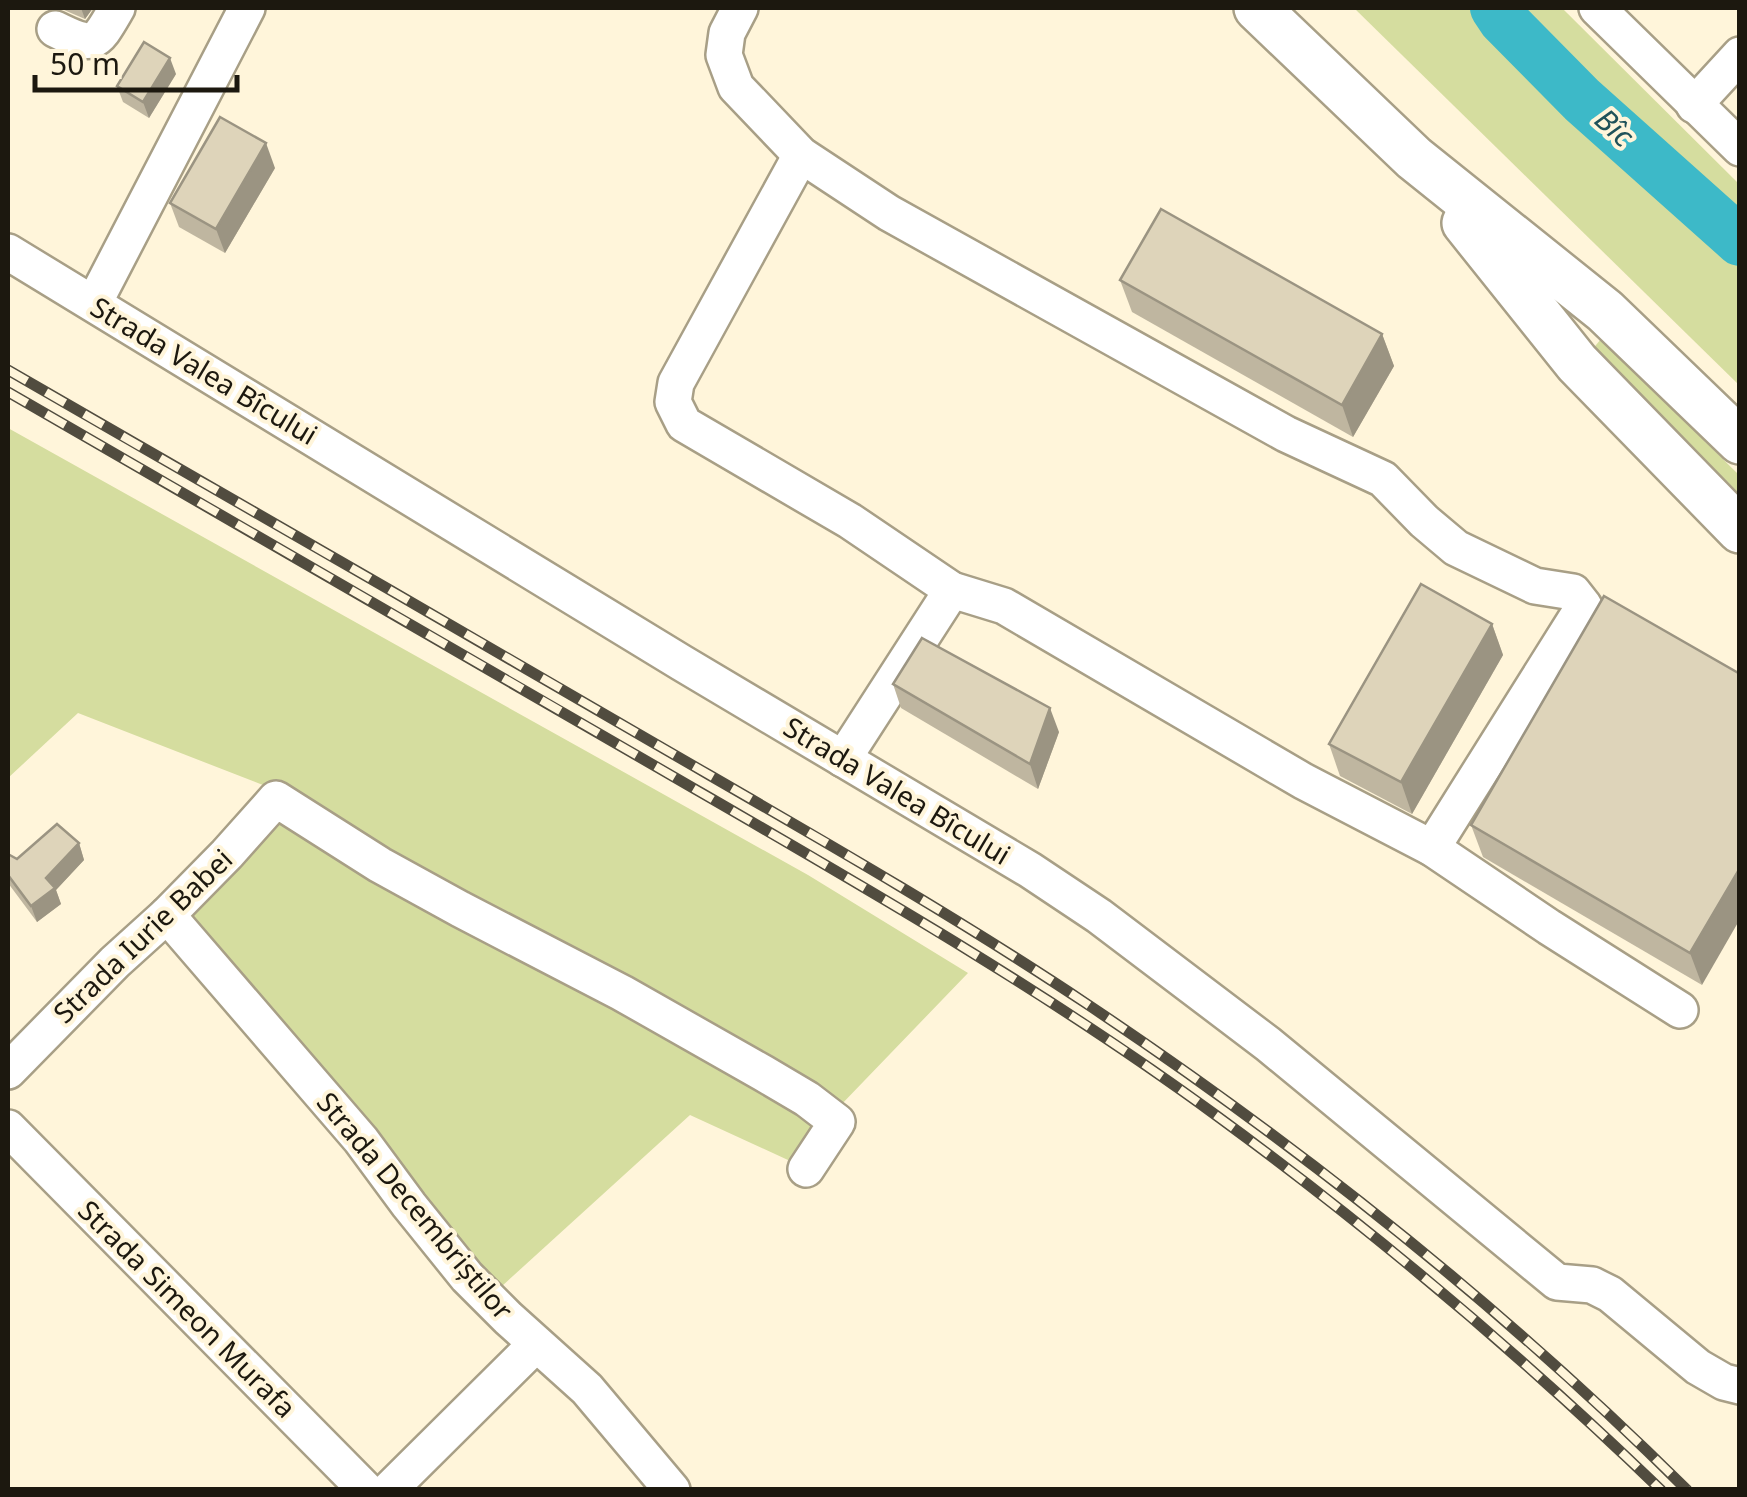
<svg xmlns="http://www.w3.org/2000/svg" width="1747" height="1497" viewBox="0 0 1747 1497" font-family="'Noto Sans',sans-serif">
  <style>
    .green { fill: #d5dd9f }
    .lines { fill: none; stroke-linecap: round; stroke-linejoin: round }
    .river { stroke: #3db9c8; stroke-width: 50 }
    .minor-casing { stroke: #a89f86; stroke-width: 40 }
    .major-casing { stroke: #a89f86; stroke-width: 50 }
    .minor { stroke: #fff; stroke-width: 35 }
    .major { stroke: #fff; stroke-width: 45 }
    .rail-casing { stroke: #514c3f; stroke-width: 11 }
    .rail { stroke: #fff5da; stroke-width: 8; stroke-dasharray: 22; stroke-linecap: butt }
    .wall { fill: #bfb6a0 }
    .shaded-wall { fill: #9b9482 }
    .building { fill: #ded4ba; stroke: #9b9482; stroke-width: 2.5 }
    .labels { text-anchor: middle; stroke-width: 8; stroke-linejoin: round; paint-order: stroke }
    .street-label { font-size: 28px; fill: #1c180f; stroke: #fff5da }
    .water-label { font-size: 30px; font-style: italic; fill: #1f5259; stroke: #fff5da }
  </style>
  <rect width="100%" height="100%" fill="#fff5da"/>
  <g class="green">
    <path d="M 1354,8 L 1562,8 L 1739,184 L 1739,385 Z"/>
    <path d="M 1601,339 L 1739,475 L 1739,499 L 1591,351 Z"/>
    <path d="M 8,428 L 808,875 L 968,973 L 838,1108 L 268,787 L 78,713 L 8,778 Z"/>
    <path d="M 276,818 L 821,1121 L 801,1166 L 690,1115 L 491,1296 L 188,922 L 234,865 Z"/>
  </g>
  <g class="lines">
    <path class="river" d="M 1495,8 L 1503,20 L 1582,100 L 1740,241"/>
    <defs>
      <g id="minor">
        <path d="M 740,8 L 727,33 L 724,55 L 736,87 L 801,155 L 889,213 L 1286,434 L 1383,479 L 1424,521 L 1456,548 L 1535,586 L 1573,592 L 1584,606 L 1432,848"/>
        <path d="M 1597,8 L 1740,148"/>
        <path d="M 55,29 C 95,49 96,44 117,8"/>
        <path d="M 1694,105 L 1740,55"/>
        <path d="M 801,155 L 676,383 L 673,402 L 684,424 L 850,521 L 952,590 L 1004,606 L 1303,781 L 1432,848 L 1549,927 L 1680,1010"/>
        <path d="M 8,252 L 682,663 L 1030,870 L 1099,916 L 1268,1044 L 1557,1282 L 1592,1285 L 1610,1294 L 1698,1367 L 1724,1382 L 1740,1386"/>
        <path d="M 94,303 L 247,8"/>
        <path d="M 843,759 L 952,590"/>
        <path d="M 167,915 L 361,1140 L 409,1205 L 467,1277 L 508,1318 L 587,1389 L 672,1490"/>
        <path d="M 8,1071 L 115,962 L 167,915 L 227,854 L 276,799 L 380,865 L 460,909 L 622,993 L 763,1073 L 807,1099 L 837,1122 L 806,1169"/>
        <path d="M 8,1128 L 366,1490"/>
        <path d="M 389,1490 L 536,1344"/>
      </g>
      <g id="major">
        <path d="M 1257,8 L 1414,158 L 1605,311 L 1740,441"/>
        <path d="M 1465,223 L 1577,363 L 1740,530"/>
      </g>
    </defs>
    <use href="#minor" class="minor-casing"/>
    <use href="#major" class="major-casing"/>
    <use href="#minor" class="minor"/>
    <use href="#major" class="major"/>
    <defs>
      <g id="rail">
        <path d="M 8,370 C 210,487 414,603 616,721 C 774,813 934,902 1087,1004 C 1301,1147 1504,1308 1687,1490"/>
        <path d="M 8,392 C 230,520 452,648 674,777 C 859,884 1045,990 1217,1116 C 1373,1230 1521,1355 1661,1490"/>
      </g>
    </defs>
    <use href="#rail" class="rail-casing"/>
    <use href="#rail" class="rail"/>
  </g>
  <g class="wall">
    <path d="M 52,8 L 93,8 L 85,19 L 64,10 Z"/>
    <path d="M 176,74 L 149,118 L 123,102 L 117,86 Z"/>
    <path d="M 275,168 L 225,253 L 179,227 L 170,203 Z"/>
    <path d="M 1120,280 L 1382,334 L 1394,366 L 1353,437 L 1132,312 Z"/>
    <path d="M 1604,596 L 1702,985 L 1483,857 L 1471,825 Z"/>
    <path d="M 1492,624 L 1503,655 L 1412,814 L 1340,776 L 1329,744 Z"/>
    <path d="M 893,684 L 1059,732 L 1038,789 L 901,708 Z"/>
    <path d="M 79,843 L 84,860 L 56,890 L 61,904 L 37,922 L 8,883 L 8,854 L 17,859 Z"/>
  </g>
  <g class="shaded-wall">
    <path d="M 81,8 L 93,8 L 85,19 Z"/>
    <path d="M 170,58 L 176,74 L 149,118 L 143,102 Z"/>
    <path d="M 266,143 L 275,168 L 225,253 L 216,229 Z"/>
    <path d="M 1382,334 L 1394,366 L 1353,437 L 1342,405 Z"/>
    <path d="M 1492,624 L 1503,655 L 1412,814 L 1401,782 Z"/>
    <path d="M 1050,708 L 1059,732 L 1038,789 L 1030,764 Z"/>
    <path d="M 79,843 L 84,860 L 56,890 L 61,904 L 37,922 L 31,906 L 46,878 Z"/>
    <path d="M 1740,868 L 1740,919 L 1702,985 L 1690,953 Z"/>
  </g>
  <g class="building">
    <path d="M 144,42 L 170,58 L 143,102 L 117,86 Z"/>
    <path d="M 220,117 L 266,143 L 216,229 L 170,203 Z"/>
    <path d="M 1161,209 L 1382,334 L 1342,405 L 1120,280 Z"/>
    <path d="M 1421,584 L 1492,624 L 1401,782 L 1329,744 Z"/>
    <path d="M 1604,596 L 1740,674 L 1740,868 L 1690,953 L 1471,825 Z"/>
    <path d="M 922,638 L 1050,708 L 1030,764 L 893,684 Z"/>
    <path d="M 57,824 L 79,843 L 46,878 L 55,888 L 31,906 L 8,875 L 8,854 L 17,859 Z"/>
  </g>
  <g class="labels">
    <g class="street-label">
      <text transform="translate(204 371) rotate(31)" y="10">Strada Valea Bîcului</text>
      <text transform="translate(897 791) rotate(31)" y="10">Strada Valea Bîcului</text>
      <text transform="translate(143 936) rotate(-44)" y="10">Strada Iurie Babei</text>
      <text transform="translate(415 1206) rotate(50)" y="10">Strada Decembriștilor</text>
      <text transform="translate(187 1309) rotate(45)" y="10">Strada Simeon Murafa</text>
    </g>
    <g class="water-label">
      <text transform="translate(1614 128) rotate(42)" y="10">Bîc</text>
    </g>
  </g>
  <rect width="1747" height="1497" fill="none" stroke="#1c180f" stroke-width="20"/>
  <path d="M35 75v15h202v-15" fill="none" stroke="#1c180f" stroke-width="5"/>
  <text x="50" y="75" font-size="30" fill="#1c180f" stroke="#fff5da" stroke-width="8" paint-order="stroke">50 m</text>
</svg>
